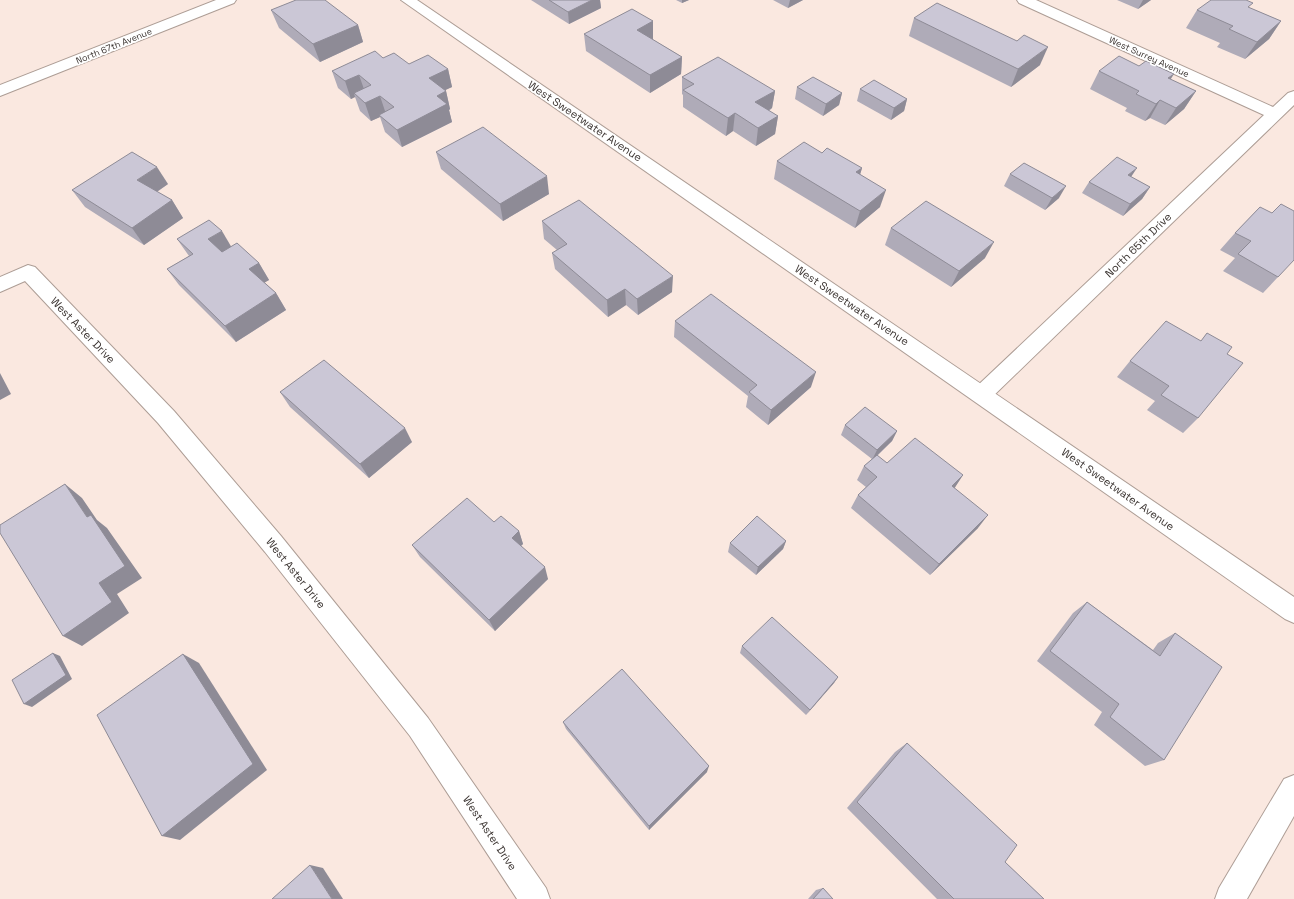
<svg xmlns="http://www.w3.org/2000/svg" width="1294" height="899" viewBox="0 0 1294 899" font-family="'Space Grotesk',sans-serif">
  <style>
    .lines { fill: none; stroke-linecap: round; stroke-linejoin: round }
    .street-casing { stroke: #ad9d95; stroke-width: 2 }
    .secondary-casing { stroke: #ad9d95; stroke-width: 2 }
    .street { fill: #fff; fill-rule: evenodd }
    .secondary { fill: #fff; fill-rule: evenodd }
    .wall { fill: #afabb8 }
    .shaded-wall { fill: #8e8b96 }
    .building { fill: #cbc7d6; stroke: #8e8b96 }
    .labels { text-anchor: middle; stroke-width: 3.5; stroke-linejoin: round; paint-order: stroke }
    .far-street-label { font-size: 9px; fill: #3a3330; stroke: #fff }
    .street-label { font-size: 11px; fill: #3a3330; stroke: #fff }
  </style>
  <rect width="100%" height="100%" fill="#fae8e0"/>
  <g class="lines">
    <defs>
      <g id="street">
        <path d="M 1017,0 L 1036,0 L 1273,107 L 1288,93 L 1294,91 L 1294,105 L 989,400 L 982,403 L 975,400 L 971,394 L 975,388 L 1264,115 L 1019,3 Z"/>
        <path d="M 28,265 L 35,267 L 174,411 L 281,536 L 428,718 L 546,888 L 550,899 L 517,899 L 410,736 L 265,552 L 158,423 L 25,281 L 0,292 L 0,277 Z"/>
        <path d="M 1294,775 L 1294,816 L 1247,899 L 1215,899 L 1219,888 L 1284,779 Z"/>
      </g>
      <g id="secondary">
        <path d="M 216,0 L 236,0 L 234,3 L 0,96 L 0,85 Z"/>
        <path d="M 401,0 L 417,0 L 1294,597 L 1294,623 L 1285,619 Z"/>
      </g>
    </defs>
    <use href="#street" class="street-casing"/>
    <use href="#secondary" class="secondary-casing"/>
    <use href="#street" class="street"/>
    <use href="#secondary" class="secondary"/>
  </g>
  <g class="wall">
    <path d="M 531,0 L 600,0 L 601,8 L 569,24 Z"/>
    <path d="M 676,0 L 689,0 L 682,3 Z"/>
    <path d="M 773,0 L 803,0 L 788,8 Z"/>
    <path d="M 1117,0 L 1151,0 L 1138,9 Z"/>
    <path d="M 1250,8 L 1281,21 L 1269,39 L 1245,59 L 1217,47 L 1220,43 L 1186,28 L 1197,10 Z"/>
    <path d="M 271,10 L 358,25 L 363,42 L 320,62 L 279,28 Z"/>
    <path d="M 914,18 L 1040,65 L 1011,87 L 909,36 Z"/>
    <path d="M 653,21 L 653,39 L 652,39 L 682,57 L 681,74 L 650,93 L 586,51 L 584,34 Z"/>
    <path d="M 409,64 L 448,69 L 452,87 L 444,90 L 446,91 L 450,109 L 449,110 L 452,122 L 402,147 L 385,132 L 380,117 L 371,121 L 360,111 L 355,97 L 351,99 L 338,88 L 332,71 Z"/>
    <path d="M 1139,66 L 1196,91 L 1184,109 L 1165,125 L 1150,118 L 1145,121 L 1125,111 L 1127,108 L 1090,89 L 1099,71 Z"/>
    <path d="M 682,77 L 775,91 L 772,108 L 769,111 L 778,116 L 775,134 L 756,146 L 733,131 L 726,136 L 683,107 L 683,95 L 682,94 Z"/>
    <path d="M 797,87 L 842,93 L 839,105 L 823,116 L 795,99 Z"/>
    <path d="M 860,89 L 907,99 L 904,111 L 891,120 L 857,101 Z"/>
    <path d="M 436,152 L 549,194 L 503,221 L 441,169 Z"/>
    <path d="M 822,153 L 862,168 L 860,174 L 880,207 L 855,228 L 774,179 L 777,161 Z"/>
    <path d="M 1010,174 L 1059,198 L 1045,210 L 1004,186 Z"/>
    <path d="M 1131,177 L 1150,187 L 1142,199 L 1123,216 L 1082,193 L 1089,182 Z"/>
    <path d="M 168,184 L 157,192 L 172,200 L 183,218 L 144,245 L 85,207 L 72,190 Z"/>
    <path d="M 1260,207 L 1278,277 L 1263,293 L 1223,271 L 1235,258 L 1220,250 L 1235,233 Z"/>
    <path d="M 542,221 L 672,292 L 638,315 L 626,305 L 608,317 L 555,269 L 552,253 L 557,250 L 544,239 Z"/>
    <path d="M 891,228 L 985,258 L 951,287 L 885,245 Z"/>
    <path d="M 177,239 L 231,247 L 259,263 L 269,280 L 264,282 L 276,293 L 286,310 L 236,342 L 179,285 L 167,269 L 189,256 Z"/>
    <path d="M 675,321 L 811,387 L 768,425 L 746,407 L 748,396 L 674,337 Z"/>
    <path d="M 1207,333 L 1227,354 L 1198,418 L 1183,433 L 1147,410 L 1155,401 L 1117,377 L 1130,361 L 1201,341 Z"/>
    <path d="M 280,392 L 412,442 L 369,478 L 290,407 Z"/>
    <path d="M 845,425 L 897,431 L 892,441 L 877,456 L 887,463 L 963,475 L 954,488 L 978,528 L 930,575 L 851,508 L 858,495 L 866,487 L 857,480 L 864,466 L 872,459 L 841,435 Z"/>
    <path d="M 494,522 L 519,531 L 523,544 L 521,546 L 548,579 L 495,631 L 420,557 L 412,545 Z"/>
    <path d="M 786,541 L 783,549 L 756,575 L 728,552 L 730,543 Z"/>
    <path d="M 1087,602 L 1153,650 L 1158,643 L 1175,633 L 1164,760 L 1145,766 L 1094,725 L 1102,712 L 1037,661 L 1073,613 Z"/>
    <path d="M 742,646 L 838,677 L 834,683 L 806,715 L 740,653 Z"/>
    <path d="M 563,722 L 707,772 L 649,830 L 566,729 Z"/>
    <path d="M 907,743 L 1005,862 L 1044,899 L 937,899 L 847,808 L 895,752 Z"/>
    <path d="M 823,888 L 833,899 L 808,899 L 816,890 Z"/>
  </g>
  <g class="shaded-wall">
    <path d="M 592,0 L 600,0 L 601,8 L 569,24 L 568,12 Z"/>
    <path d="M 682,0 L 689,0 L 682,3 Z"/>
    <path d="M 790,0 L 803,0 L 788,8 Z"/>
    <path d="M 1143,0 L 1151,0 L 1138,9 Z"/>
    <path d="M 653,21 L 653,39 L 637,47 L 637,30 Z"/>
    <path d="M 1281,21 L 1269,39 L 1245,59 L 1257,42 Z"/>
    <path d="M 358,25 L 363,42 L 320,62 L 313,44 Z"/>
    <path d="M 1048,47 L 1040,65 L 1011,87 L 1018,69 Z"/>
    <path d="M 682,57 L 681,74 L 650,93 L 650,75 Z"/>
    <path d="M 448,69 L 452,87 L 433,96 L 429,78 Z"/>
    <path d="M 1174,74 L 1163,91 L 1168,78 Z"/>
    <path d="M 359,75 L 365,92 L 354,93 L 355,97 L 351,99 L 345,81 Z"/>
    <path d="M 446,91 L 450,109 L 449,110 L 452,122 L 402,147 L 397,130 L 437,96 Z"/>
    <path d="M 775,91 L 772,108 L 753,120 L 755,102 Z"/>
    <path d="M 1196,91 L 1184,109 L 1165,125 L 1176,108 Z"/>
    <path d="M 842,93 L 839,105 L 823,116 L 826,104 Z"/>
    <path d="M 380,96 L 386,114 L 379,115 L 380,117 L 371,121 L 365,103 Z"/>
    <path d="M 907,99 L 904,111 L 891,120 L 894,108 Z"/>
    <path d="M 1160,100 L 1150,118 L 1145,121 L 1156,104 Z"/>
    <path d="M 735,113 L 733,131 L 726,136 L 728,118 Z"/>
    <path d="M 778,116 L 775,134 L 756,146 L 758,128 Z"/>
    <path d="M 157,167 L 168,184 L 149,197 L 137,180 Z"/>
    <path d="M 862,168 L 857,185 L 856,172 Z"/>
    <path d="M 1137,168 L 1129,180 L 1128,175 Z"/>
    <path d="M 547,176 L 549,194 L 503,221 L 500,204 Z"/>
    <path d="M 1066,186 L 1059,198 L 1045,210 L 1052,198 Z"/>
    <path d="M 1150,187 L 1142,199 L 1123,216 L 1130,204 Z"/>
    <path d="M 886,190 L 880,207 L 855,228 L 860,211 Z"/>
    <path d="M 172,200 L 183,218 L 144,245 L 132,228 Z"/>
    <path d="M 222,231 L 232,248 L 219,256 L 208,239 Z"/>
    <path d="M 994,242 L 985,258 L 951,287 L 959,271 Z"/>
    <path d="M 259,263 L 269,280 L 259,286 L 249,269 Z"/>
    <path d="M 673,276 L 672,292 L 638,315 L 637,299 Z"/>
    <path d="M 625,289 L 626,305 L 608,317 L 607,300 Z"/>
    <path d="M 276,293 L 286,310 L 236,342 L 225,326 Z"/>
    <path d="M 816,372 L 811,387 L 768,425 L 771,410 Z"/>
    <path d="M 0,373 L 11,394 L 0,400 Z"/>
    <path d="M 405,428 L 412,442 L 369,478 L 360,464 Z"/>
    <path d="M 897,431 L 892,441 L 872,460 L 877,450 Z"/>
    <path d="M 963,475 L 954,489 L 952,486 Z"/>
    <path d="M 65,484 L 82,498 L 97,520 L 107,528 L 142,578 L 117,594 L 129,613 L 82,646 L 63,636 L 99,583 L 87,517 Z"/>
    <path d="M 988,515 L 978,528 L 930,575 L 939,564 Z"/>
    <path d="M 519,531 L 523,544 L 516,550 L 512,538 Z"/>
    <path d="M 786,541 L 783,549 L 756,575 L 758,567 Z"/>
    <path d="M 545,567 L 548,579 L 495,631 L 489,620 Z"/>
    <path d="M 53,653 L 60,656 L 72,679 L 32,707 L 24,704 Z"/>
    <path d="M 183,654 L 199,663 L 267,770 L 180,840 L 162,836 Z"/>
    <path d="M 838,677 L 834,683 L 806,715 L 810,710 Z"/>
    <path d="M 709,766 L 707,772 L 649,830 L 649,826 Z"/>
    <path d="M 310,865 L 323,868 L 343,899 L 332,899 Z"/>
  </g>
  <g class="building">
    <path d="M 296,0 L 325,0 L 358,25 L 313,44 L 271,10 Z"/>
    <path d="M 549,0 L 592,0 L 568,12 Z"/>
    <path d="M 1211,0 L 1246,0 L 1253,3 L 1248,7 L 1281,21 L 1257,42 L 1229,29 L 1233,26 L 1197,10 Z"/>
    <path d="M 937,3 L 1017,41 L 1024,35 L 1048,47 L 1018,69 L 914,18 Z"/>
    <path d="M 632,9 L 653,21 L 637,30 L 682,57 L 650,75 L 584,34 Z"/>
    <path d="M 375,51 L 383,58 L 394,53 L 409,64 L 428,55 L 448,69 L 429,78 L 446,91 L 437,96 L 447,104 L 397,130 L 379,115 L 394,107 L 380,96 L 365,103 L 354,93 L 371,85 L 359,75 L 345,81 L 332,71 Z"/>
    <path d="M 1119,56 L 1139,66 L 1146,61 L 1174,74 L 1168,78 L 1196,91 L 1176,108 L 1160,100 L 1156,104 L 1136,94 L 1139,91 L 1099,71 Z"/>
    <path d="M 718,57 L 775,91 L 755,102 L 778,116 L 758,128 L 735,113 L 728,118 L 683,90 L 694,84 L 682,77 Z"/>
    <path d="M 813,77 L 842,93 L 826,104 L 797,87 Z"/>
    <path d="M 874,80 L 907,99 L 894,108 L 860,89 Z"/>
    <path d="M 483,127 L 547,176 L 500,204 L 436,152 Z"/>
    <path d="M 804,142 L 822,153 L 827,148 L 862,168 L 856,172 L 886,190 L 860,211 L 777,161 Z"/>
    <path d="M 132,152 L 157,167 L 137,180 L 172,200 L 132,228 L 72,190 Z"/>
    <path d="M 1117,157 L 1137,168 L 1128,175 L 1150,187 L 1130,204 L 1089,182 Z"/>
    <path d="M 1024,163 L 1066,186 L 1052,198 L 1010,174 Z"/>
    <path d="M 579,200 L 673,276 L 637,299 L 625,289 L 607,300 L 552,253 L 567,244 L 542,221 Z"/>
    <path d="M 926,201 L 994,242 L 959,271 L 891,228 Z"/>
    <path d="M 1281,204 L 1294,211 L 1294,260 L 1278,277 L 1238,254 L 1251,241 L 1235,233 L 1260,207 L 1272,213 Z"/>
    <path d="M 209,220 L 222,231 L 208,239 L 222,252 L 237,243 L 259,263 L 249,269 L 276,293 L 225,326 L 167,269 L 193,254 L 177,239 Z"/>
    <path d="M 711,294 L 816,372 L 771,410 L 749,392 L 757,385 L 675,321 Z"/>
    <path d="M 1166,321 L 1201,341 L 1207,333 L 1232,347 L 1227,354 L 1243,363 L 1198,418 L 1161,395 L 1169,386 L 1130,361 Z"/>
    <path d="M 324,360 L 405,428 L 360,464 L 280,392 Z"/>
    <path d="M 865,407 L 897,431 L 877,450 L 845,425 Z"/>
    <path d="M 915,438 L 963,475 L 952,486 L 988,515 L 939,564 L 858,495 L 877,477 L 864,466 L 877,455 L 887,463 Z"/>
    <path d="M 65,484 L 87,517 L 91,515 L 125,566 L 99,583 L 112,602 L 63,636 L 0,533 L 0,525 Z"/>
    <path d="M 467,498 L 494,522 L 501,516 L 519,531 L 512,538 L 545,567 L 489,620 L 412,545 Z"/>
    <path d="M 757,516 L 786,541 L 758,567 L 730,543 Z"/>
    <path d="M 1087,602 L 1160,656 L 1175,633 L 1222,667 L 1164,760 L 1110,717 L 1119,704 L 1050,651 Z"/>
    <path d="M 772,617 L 838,677 L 810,710 L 742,646 Z"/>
    <path d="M 53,653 L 66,675 L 24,704 L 12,680 Z"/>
    <path d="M 183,654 L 253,764 L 162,836 L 97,715 Z"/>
    <path d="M 622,669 L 709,766 L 649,826 L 563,722 Z"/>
    <path d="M 907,743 L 1017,845 L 1005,862 L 1044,899 L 954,899 L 857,802 Z"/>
    <path d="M 310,865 L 332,899 L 272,899 Z"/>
    <path d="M 823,888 L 833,899 L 813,899 Z"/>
  </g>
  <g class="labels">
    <g class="far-street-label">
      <text transform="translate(114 46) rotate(-22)" y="3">North 67th Avenue</text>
      <text transform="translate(1149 57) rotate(24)" y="3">West Surrey Avenue</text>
    </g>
    <g class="street-label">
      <text transform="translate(585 121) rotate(34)" y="4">West Sweetwater Avenue</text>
      <text transform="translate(1138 245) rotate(-44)" y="4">North 65th Drive</text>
      <text transform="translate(852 305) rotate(34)" y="4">West Sweetwater Avenue</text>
      <text transform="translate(83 330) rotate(46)" y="4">West Aster Drive</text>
      <text transform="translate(1118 489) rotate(35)" y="4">West Sweetwater Avenue</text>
      <text transform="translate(296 573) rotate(51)" y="4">West Aster Drive</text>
      <text transform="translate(490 833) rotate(56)" y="4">West Aster Drive</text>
    </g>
  </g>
</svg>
